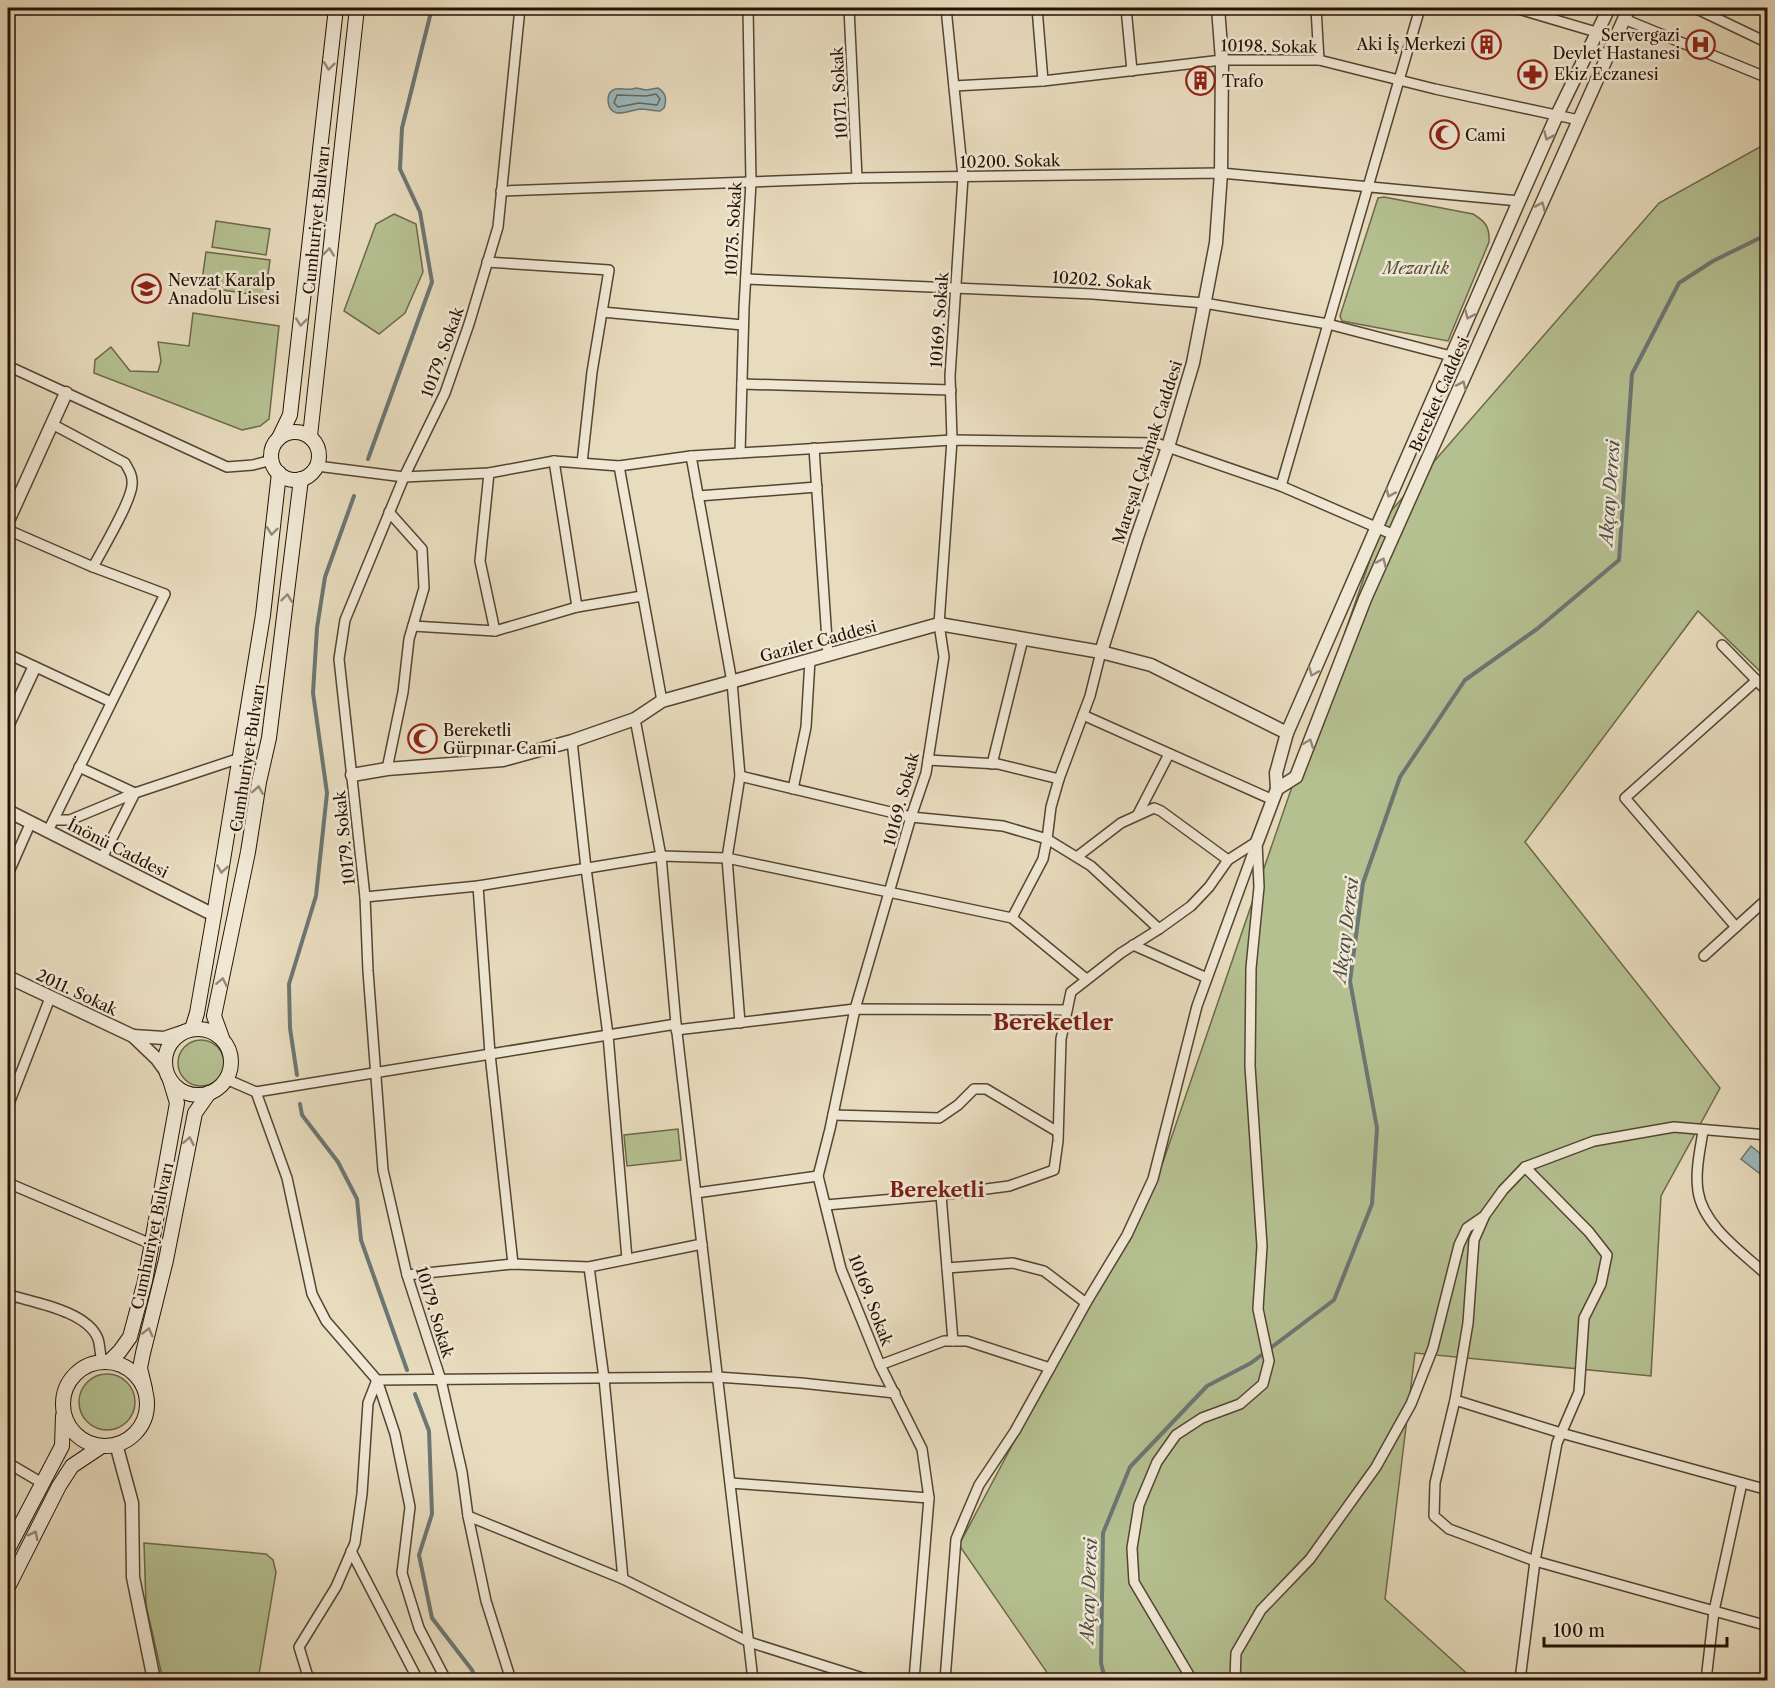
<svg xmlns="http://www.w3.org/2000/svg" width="1775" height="1688" viewBox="0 0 1775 1688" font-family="'Libre Caslon Text',serif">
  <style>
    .green { fill: #b5c091; stroke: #6c694a; stroke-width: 1.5 }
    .water { fill: #9cb9bd; stroke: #6c7673; stroke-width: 1.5 }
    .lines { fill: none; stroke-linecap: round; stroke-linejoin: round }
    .shore { stroke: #606660; stroke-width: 1.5 }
    .stream { stroke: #6c7673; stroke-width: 4 }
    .minor-casing { stroke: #554432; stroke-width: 12 }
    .tertiary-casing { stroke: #554432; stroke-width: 15 }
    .secondary-casing { stroke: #241204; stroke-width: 16 }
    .minor { stroke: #f0e8d5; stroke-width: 9 }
    .tertiary { stroke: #f0e8d5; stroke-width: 12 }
    .secondary { stroke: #f0e8d5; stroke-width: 14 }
    .oneway { stroke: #948877 }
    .labels { text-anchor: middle; stroke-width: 5; stroke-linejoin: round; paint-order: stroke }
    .poi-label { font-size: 16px; fill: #241204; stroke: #f0e8d5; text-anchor: start }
    .street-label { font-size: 16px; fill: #241204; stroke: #f0e8d5 }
    .park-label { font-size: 16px; font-style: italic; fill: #574f35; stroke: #f0e8d5 }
    .water-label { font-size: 18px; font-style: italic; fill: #4e4c45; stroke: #f0e8d5 }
    .quarter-label { font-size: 20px; font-weight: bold; fill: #7a1f14; stroke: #f0e8d5 }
    .district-label { font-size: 22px; font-weight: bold; fill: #7a1f14; stroke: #f0e8d5 }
  </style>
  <rect width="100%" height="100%" fill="#e8dcbe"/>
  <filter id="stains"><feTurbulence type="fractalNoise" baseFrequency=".00333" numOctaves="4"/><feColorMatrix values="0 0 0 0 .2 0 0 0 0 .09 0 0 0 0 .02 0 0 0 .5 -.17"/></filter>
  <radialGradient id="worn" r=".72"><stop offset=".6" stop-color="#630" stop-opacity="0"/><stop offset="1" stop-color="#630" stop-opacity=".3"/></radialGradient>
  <g class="green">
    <path d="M 1767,143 L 1767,678 L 1698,611 L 1525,842 L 1720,1088 L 1661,1196 L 1651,1376 L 1415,1353 L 1385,1599 L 1474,1680 L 1049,1680 L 1046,1671 L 959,1545 L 1163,1162 L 1384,519 L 1659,203 Z"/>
    <path d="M 1384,197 L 1473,214 C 1485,221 1490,227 1489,242 L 1448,341 L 1342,321 L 1340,316 L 1378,198 Z"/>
    <path d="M 394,214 L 416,224 L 423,272 L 405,313 L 379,334 L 344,311 L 376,224 Z"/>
    <path d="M 216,221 L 270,229 L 266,255 L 212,247 Z"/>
    <path d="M 206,252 L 270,260 L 265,296 L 201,287 Z"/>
    <path d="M 193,313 L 279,326 L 269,419 L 260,426 L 242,430 L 94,373 L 95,360 L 111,347 L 130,371 L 158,372 L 161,361 L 158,342 L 189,346 Z"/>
    <circle cx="201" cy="1063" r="23"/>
    <path d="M 678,1129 L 681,1160 L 627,1166 L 624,1135 Z"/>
    <circle cx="107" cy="1402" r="28"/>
    <path d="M 144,1543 L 266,1554 L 273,1560 L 276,1572 L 258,1680 L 163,1680 L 146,1605 Z"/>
  </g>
  <g class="water">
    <path d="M 636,88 L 646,90 L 658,88 C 666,93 667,99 664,108 L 660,111 C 653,111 647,109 640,109 C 633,110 624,114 617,113 C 607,111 605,95 613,90 C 619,86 629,92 636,88 Z"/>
    <path d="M 1751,1146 L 1767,1159 L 1767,1172 L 1764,1177 L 1741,1159 Z"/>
  </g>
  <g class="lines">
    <path class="shore" d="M 656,94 L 660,99 L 657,105 L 639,103 L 618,107 L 614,103 L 617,95 L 646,96 Z"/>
    <g class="stream">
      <path d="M 368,459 L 432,282 L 420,212 L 400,169 L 402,128 L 432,8"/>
      <path d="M 297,1075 L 290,1028 L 289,984 L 316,896 L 327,793 L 313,693 L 317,628 L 325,577 L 354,496"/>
      <path d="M 300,1104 L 302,1115 L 338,1162 L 357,1199 L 361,1240 L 407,1370"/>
      <path d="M 415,1394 L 429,1431 L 432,1514 L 419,1555 L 432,1618 L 472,1670 L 476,1680"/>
      <path d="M 1105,1680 L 1101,1663 L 1103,1533 L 1130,1467 L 1207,1386 L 1251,1363 L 1334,1300 L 1372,1204 L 1377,1128 L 1350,981 L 1363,883 L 1400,777 L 1465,680 L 1537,629 L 1619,560 L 1632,374 L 1679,283 L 1713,261 L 1768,234"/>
    </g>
    <defs>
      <g id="minor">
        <path d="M 849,8 L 857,178"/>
        <path d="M 1037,8 L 1043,81"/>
        <path d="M 1126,8 L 1132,71"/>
        <path d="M 1316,8 L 1319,60"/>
        <path d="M 1515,8 L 1596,32"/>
        <path d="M 1695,8 L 1768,43"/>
        <path d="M 1624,19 L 1768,78"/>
        <path d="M 954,86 L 1043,81 L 1222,60 L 1319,60 L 1435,89 L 1579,120"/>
        <path d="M 501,191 L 857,178 L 1221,173 L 1519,201"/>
        <path d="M 487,262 L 609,270 L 592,372 L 582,463"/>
        <path d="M 746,279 L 1093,294 L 1204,303 L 1328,324 L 1451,356"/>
        <path d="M 602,312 L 743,325"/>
        <path d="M 8,366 L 227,467 L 253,465 L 272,460"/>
        <path d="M 742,384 L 951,390"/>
        <path d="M 52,424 L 125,463 C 129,470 133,476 132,485 C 131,502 102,550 93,567"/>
        <path d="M 814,448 L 828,655"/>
        <path d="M 740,453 L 744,308 L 751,182 L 748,8"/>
        <path d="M 691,456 L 732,682 L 740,776 L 727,858 L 740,1023"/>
        <path d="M 554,461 L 577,607"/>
        <path d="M 317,466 L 404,477 L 489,473 L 554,461 L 619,466 L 691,456 L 952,440 L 1156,443 L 1281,486 L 1394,535"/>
        <path d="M 619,466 L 662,701"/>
        <path d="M 489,473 L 480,561 L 495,631"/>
        <path d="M 1281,486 L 1420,8"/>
        <path d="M 698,496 L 817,487"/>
        <path d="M 8,530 L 93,567 L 165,594 L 48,831"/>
        <path d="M 413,626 L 495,631 L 577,607 L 642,596"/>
        <path d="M 1722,645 L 1768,692"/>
        <path d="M 1101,652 L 1090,696 L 1059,779 L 1051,807 L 1047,839 L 1091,866 L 1159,929"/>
        <path d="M 8,654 L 111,702"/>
        <path d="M 1083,715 L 1273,800"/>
        <path d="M 635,719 L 661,856 L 676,1024 L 753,1680"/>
        <path d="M 572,741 L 586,868 L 608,1035 L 627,1259"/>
        <path d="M 928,760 L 998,764 L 1059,779"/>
        <path d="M 992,764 L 1023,639"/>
        <path d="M 79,767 L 135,793 L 102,858"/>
        <path d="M 387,769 L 403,692 L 409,639 L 424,588 L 422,549 L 389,512"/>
        <path d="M 740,776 L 911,817 L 1003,826 L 1047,839 L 1043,859 L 1012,918"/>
        <path d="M 793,789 L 806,727 L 810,660"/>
        <path d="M 1138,814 L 1169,754"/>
        <path d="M 54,820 L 70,820 L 135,793 L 240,758"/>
        <path d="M 1078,856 L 1121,823 L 1154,808 L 1161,811 L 1228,860"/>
        <path d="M 8,874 L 31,822"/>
        <path d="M 478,886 L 490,1054 L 513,1264"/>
        <path d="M 365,897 L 478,886 L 661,856 L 727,858 L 1012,918 L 1085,978"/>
        <path d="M 1736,927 L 1625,798 L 1757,680"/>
        <path d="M 1133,945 L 1207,978"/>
        <path d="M 1704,956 L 1768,898"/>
        <path d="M 676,1030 L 855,1009 L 1067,1010"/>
        <path d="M 226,1079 L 256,1092 L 676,1024"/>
        <path d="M 256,1092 L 287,1178 L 312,1294 L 326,1321 L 377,1380 L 717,1377 L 801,1383 L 895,1393"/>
        <path d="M 8,1106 L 50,998"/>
        <path d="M 833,1115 L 939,1118 L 958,1105 L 974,1089 L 986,1089 L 1058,1132"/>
        <path d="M 1703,1131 C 1700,1150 1695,1172 1698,1191 C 1703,1226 1743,1253 1768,1276"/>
        <path d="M 1768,1135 L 1674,1127 L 1594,1141 L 1525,1167 L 1503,1190 L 1485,1215 L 1474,1240 L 1468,1323 L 1455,1400 L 1435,1483 L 1434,1516 L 1449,1529 L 1535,1561 L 1768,1626"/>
        <path d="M 8,1183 L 151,1244"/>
        <path d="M 696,1193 L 818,1176"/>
        <path d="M 941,1195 L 953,1341"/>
        <path d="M 826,1205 L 941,1195 L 1009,1186 L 1054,1170 L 1058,1141 L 1061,1039 L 1071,992 L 1121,953 L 1159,929 L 1191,906 L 1209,887 L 1228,860 L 1256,842"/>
        <path d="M 589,1267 L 604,1378 L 623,1579"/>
        <path d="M 947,1268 L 1013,1263 L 1044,1271 L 1086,1303"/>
        <path d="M 407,1275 L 513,1264 L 589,1267 L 702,1244"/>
        <path d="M 8,1292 L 13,1296 C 37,1303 88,1312 98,1339 C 100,1345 100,1354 102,1362"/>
        <path d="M 880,1365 L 944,1341 L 967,1341 L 1050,1368"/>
        <path d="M 1455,1400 L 1561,1433 L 1768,1490"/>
        <path d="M 8,1463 L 42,1483"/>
        <path d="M 731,1483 L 929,1498"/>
        <path d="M 468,1516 L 623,1579 L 749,1642 L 869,1680"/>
        <path d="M 351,1551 L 418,1680"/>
        <path d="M 309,1680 L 299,1647 L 336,1587 L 355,1543 L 362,1494 L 368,1403 L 377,1380 L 395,1434 L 410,1507 L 402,1573 L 419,1628 L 446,1680"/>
        <path d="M 511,1680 L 486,1601 L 468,1516 L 462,1472 L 441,1380 L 407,1275 L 383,1170 L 368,971 L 365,897 L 339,659 L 345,620 L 404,477 L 445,393 L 469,324 L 498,227 L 520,8"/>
        <path d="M 914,1680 L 929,1498 L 922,1449 L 880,1365 L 841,1269 L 818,1176 L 830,1129 L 855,1009 L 911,817 L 926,773 L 944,657 L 939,624 L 952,440 L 950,376 L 963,177 L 946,8"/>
        <path d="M 945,1680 L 956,1539 L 979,1485 L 1015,1431 L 1086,1303 L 1127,1235 L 1153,1179 L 1197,1006 L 1255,847"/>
        <path d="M 1192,1680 L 1134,1582 L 1132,1548 L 1139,1505 L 1157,1462 L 1176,1435 L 1202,1418 L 1240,1404 L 1263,1384 L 1269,1361 L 1258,1309 L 1262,1246 L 1250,1066 L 1251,968 L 1259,887 L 1257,842"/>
        <path d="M 1235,1680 L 1236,1653 L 1261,1610 L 1310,1559 L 1376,1467 L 1411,1404 L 1433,1348 L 1459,1245 L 1467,1228 L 1483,1217"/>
        <path d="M 1520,1680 L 1535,1561 L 1557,1443 L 1579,1392 L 1584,1318 L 1601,1284 L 1607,1255 L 1589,1232 L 1525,1167"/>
        <path d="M 1706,1680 L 1714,1611 L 1742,1483"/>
      </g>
      <g id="tertiary">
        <path d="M 8,521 L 66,393"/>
        <path d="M 1101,652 L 1137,537 L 1168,447 L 1193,363 L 1216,243 L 1221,173 L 1222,60 L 1218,8"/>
        <path d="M 8,724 L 34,668"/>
        <path d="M 352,775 L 387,769 L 503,760 L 572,741 L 635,719 L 662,701 L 939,624 L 1101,652 L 1151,665 L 1287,733"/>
        <path d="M 1277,789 L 1296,777 L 1365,599 L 1629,8"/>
        <path d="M 8,811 L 214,915"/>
        <path d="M 1257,842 L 1277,789 L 1276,773 L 1287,733 L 1519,201 L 1557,115 L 1609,8"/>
        <path d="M 8,977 L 133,1036 L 157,1059 L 165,1070"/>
        <path d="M 133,1036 L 164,1038 L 182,1032"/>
        <path d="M 116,1444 L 132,1503 L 133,1577 L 154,1680"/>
      </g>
      <g id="secondary">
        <circle cx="295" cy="456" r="24"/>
        <path d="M 310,436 L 357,8"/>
        <path d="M 279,438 L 290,415 L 336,8"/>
        <circle cx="198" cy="1062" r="33"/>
        <path d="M 192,1029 L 197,1013 L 214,915 L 263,615 L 279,473"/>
        <path d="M 222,1038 L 214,1016 L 248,852 L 259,782 L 269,738 L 301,479"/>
        <path d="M 109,1362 L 120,1351 L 130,1337 L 145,1281 L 177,1103 L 170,1080"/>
        <circle cx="105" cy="1404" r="42"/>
        <path d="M 145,1389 L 140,1368 L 143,1353 L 166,1260 L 195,1113 L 209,1093"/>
        <path d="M 8,1549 L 62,1446 L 63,1416"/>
        <path d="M 8,1587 L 59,1486 L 72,1466 L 102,1446"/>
      </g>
    </defs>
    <use href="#minor" class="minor-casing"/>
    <use href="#tertiary" class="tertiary-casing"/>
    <use href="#secondary" class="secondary-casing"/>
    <use href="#minor" class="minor"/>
    <use href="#tertiary" class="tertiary"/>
    <use href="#secondary" class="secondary"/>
  </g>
  <defs><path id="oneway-chevron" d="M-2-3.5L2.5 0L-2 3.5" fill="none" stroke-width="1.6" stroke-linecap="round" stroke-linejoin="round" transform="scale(1.5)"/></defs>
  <g class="oneway">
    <use href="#oneway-chevron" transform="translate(329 66) rotate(97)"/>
    <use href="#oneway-chevron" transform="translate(1548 136) rotate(114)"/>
    <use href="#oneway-chevron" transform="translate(1541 206) rotate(-66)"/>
    <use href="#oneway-chevron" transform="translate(329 252) rotate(-84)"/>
    <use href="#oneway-chevron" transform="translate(1469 315) rotate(114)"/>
    <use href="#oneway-chevron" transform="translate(301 322) rotate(96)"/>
    <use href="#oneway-chevron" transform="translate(1462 385) rotate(-66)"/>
    <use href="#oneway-chevron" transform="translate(1390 493) rotate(114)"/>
    <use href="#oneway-chevron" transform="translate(272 531) rotate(97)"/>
    <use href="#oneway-chevron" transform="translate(1382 562) rotate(-66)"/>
    <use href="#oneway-chevron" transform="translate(287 598) rotate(-83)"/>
    <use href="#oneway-chevron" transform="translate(1313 672) rotate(113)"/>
    <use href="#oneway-chevron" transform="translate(1309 743) rotate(-69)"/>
    <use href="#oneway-chevron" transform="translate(258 790) rotate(-81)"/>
    <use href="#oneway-chevron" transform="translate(222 869) rotate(99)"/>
    <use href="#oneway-chevron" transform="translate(222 982) rotate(-78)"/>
    <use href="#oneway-chevron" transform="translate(189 1141) rotate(-79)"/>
    <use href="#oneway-chevron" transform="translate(148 1332) rotate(-76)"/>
    <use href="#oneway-chevron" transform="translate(34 1535) rotate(-63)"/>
  </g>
  <defs>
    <symbol id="building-ring" viewBox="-11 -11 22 22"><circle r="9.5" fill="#f0e8d5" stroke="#8f2418" stroke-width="1.5"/><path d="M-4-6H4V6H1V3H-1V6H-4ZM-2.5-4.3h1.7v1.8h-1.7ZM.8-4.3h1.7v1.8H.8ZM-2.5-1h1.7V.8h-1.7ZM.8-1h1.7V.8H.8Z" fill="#8f2418"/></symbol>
    <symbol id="hospital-ring" viewBox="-11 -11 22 22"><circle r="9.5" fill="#f0e8d5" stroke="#8f2418" stroke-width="1.5"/><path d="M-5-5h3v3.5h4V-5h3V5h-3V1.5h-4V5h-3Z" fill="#8f2418"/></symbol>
    <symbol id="pharmacy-ring" viewBox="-11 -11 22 22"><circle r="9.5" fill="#f0e8d5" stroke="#8f2418" stroke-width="1.5"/><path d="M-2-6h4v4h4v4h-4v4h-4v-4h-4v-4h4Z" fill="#8f2418"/></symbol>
    <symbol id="mosque-ring" viewBox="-11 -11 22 22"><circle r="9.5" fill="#f0e8d5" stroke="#8f2418" stroke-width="1.5"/><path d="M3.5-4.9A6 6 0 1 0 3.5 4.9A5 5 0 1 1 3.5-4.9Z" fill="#8f2418"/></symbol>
    <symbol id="school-ring" viewBox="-11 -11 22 22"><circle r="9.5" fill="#f0e8d5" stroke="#8f2418" stroke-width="1.5"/><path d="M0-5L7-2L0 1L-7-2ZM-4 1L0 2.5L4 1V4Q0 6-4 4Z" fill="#8f2418"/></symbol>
  </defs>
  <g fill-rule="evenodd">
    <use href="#building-ring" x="1470" y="28" width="33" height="33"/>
    <use href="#hospital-ring" x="1684" y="28" width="33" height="33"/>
    <use href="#pharmacy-ring" x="1516" y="58" width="33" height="33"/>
    <use href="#building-ring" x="1184" y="64" width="33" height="33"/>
    <use href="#mosque-ring" x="1428" y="118" width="33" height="33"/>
    <use href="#school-ring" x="130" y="272" width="33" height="33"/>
    <use href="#mosque-ring" x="406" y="722" width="33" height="33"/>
  </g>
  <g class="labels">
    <g class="poi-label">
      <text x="1680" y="41" text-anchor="end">Servergazi<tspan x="1680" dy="18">Devlet Hastanesi</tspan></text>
      <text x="1466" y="50" text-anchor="end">Aki İş Merkezi</text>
      <text x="1554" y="80">Ekiz Eczanesi</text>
      <text x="1222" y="87">Trafo</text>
      <text x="1465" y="141">Cami</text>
      <text x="168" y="286">Nevzat Karalp<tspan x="168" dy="18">Anadolu Lisesi</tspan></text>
      <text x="443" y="736">Bereketli<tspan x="443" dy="18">Gürpınar Cami</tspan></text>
    </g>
    <g class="street-label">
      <text transform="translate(1269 46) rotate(1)" y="6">10198. Sokak</text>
      <text transform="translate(839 93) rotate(-93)" y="6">10171. Sokak</text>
      <text transform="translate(1010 161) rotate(-1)" y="6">10200. Sokak</text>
      <text transform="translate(316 220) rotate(-84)" y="6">Cumhuriyet Bulvarı</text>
      <text transform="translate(733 229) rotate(-87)" y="6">10175. Sokak</text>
      <text transform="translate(1102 280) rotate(4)" y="6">10202. Sokak</text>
      <text transform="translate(939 320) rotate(-86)" y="6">10169. Sokak</text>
      <text transform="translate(442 352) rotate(-70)" y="6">10179. Sokak</text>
      <text transform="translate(1439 394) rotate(-66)" y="6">Bereket Caddesi</text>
      <text transform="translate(1147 452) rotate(-72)" y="6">Mareşal Çakmak Caddesi</text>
      <text transform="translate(818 641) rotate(-15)" y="6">Gaziler Caddesi</text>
      <text transform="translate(247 758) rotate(-81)" y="6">Cumhuriyet Bulvarı</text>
      <text transform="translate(901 799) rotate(-75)" y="6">10169. Sokak</text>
      <text transform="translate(344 838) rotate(-96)" y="6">10179. Sokak</text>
      <text transform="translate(118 848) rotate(27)" y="6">İnönü Caddesi</text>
      <text transform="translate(77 992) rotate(25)" y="6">2011. Sokak</text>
      <text transform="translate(152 1236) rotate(-78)" y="6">Cumhuriyet Bulvarı</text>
      <text transform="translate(871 1300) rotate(69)" y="6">10169. Sokak</text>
      <text transform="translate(435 1312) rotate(73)" y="6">10179. Sokak</text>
    </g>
    <g class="park-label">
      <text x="1416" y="274">Mezarlık</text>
    </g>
    <g class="water-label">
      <text transform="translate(1610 493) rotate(-86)" y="6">Akçay Deresi</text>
      <text transform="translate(1346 930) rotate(-83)" y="6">Akçay Deresi</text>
      <text transform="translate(1089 1591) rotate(-88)" y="6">Akçay Deresi</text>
    </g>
    <g class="quarter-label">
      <text x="937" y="1197">Bereketli</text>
    </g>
    <g class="district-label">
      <text x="1053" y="1030">Bereketler</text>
    </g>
  </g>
  <rect width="1775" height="1688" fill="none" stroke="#e8dcbe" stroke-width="30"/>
  <rect x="9" y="9" width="1757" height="1670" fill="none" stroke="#241204" stroke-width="3"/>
  <rect x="15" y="15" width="1745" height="1658" fill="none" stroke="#241204" stroke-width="1.5"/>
  <path d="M1544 1637v9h183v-9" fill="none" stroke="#241204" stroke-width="3"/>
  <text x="1553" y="1637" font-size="18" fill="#241204" stroke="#f0e8d5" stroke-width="4.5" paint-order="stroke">100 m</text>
  <rect width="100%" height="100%" filter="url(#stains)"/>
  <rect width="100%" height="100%" fill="url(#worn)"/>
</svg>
